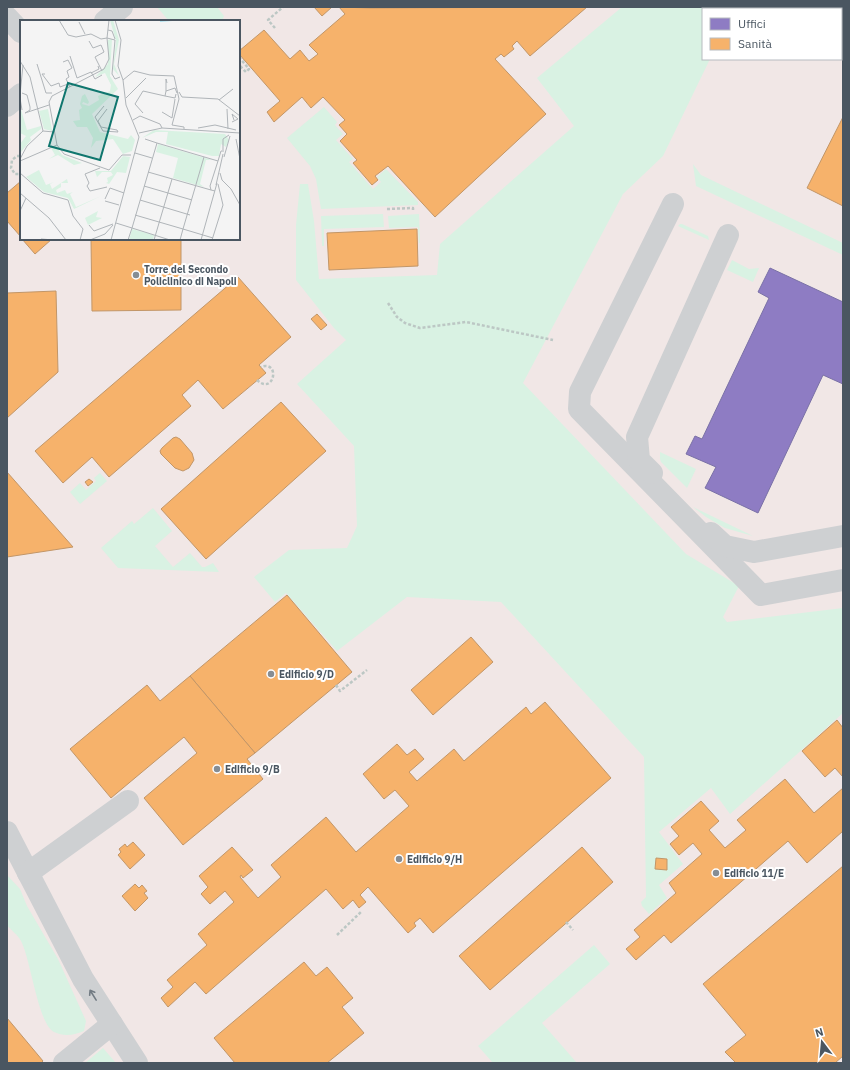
<svg xmlns="http://www.w3.org/2000/svg" width="850" height="1070" viewBox="0 0 850 1070" font-family="'IBM Plex Sans',sans-serif">
  <style>
    .medical { fill: #f1e7e6; fill-rule: evenodd }
    .green { fill: #d9f2e3 }
    .offices { fill: #8e7cc3; stroke: #7a71a6 }
    .health { fill: #f6b26b; stroke: #c29668 }
    .lines { fill: none; stroke-linecap: round; stroke-linejoin: round }
    .path { stroke: #bcc7c4; stroke-width: 2.5; stroke-dasharray: 3 2; stroke-linecap: butt }
    .minor { stroke: #ced0d2; stroke-width: 22 }
    .oneway { stroke: #727b83 }
    .poi-dot { fill: #868d94; stroke: #fff; stroke-width: 1.5 }
    .labels { text-anchor: middle; stroke-width: 4; stroke-linejoin: round; paint-order: stroke }
    .poi-label { font-size: 10px; font-weight: bold; fill: #4a5661; stroke: #fff; text-anchor: start }
    .inset-river { fill: none; stroke: #aee2f0; stroke-width: 2 }
    .inset-road { fill: none; stroke: #b0b5b9; stroke-width: 1 }
    .view { fill: #0f766e; fill-opacity: 0.15; stroke: #0f766e; stroke-width: 2 }
    .inset-edge { fill: none; stroke: #4a5661; stroke-width: 2 }
  </style>
  <rect width="100%" height="100%" fill="#f4f4f4"/>
  <path class="medical" d="M 7,7 L 843,7 L 843,1063 L 7,1063 ZM 703,9 L 841,9 L 841,59 L 703,59 ZM 21,21 L 239,21 L 239,239 L 21,239 Z"/>
  <g class="green">
    <path d="M 157,7 L 217,7 L 224,16 L 222,21 L 169,21 Z"/>
    <path d="M 622,7 L 735,7 L 734,9 L 703,9 L 703,59 L 710,59 L 663,156 L 623,194 L 523,383 L 686,554 L 739,586 L 723,617 L 727,622 L 843,608 L 843,713 L 730,814 L 711,788 L 659,832 L 683,864 L 659,885 L 667,898 L 649,914 L 642,906 L 641,902 L 646,897 L 644,757 L 501,602 L 407,597 L 337,651 L 286,593 L 275,602 L 254,577 L 289,550 L 347,548 L 357,526 L 354,446 L 297,384 L 346,340 L 334,328 L 296,280 L 296,225 L 300,184 L 308,184 L 314,221 L 319,279 L 437,275 L 440,244 L 574,126 L 537,78 Z"/>
    <path d="M 324,107 L 337,122 L 335,125 L 343,134 L 336,140 L 353,159 L 349,162 L 373,189 L 381,182 L 377,177 L 386,169 L 418,202 L 418,205 L 321,209 L 316,179 L 310,166 L 287,138 Z"/>
    <path d="M 693,164 L 701,175 L 843,243 L 843,255 L 696,186 Z"/>
    <path d="M 383,214 L 384,227 L 324,229 L 324,246 L 322,246 L 321,216 Z"/>
    <path d="M 419,214 L 420,243 L 419,243 L 418,227 L 389,228 L 388,216 Z"/>
    <path d="M 680,224 L 682,224 L 708,236 L 709,240 L 678,226 Z"/>
    <path d="M 732,260 L 749,269 L 759,268 L 753,282 L 727,270 Z"/>
    <path d="M 660,452 L 696,469 L 687,488 L 661,462 L 660,459 Z"/>
    <path d="M 100,473 L 107,481 L 80,504 L 70,492 L 80,483 L 86,490 L 96,481 L 94,478 Z"/>
    <path d="M 693,507 L 753,536 L 725,528 L 706,517 Z"/>
    <path d="M 153,508 L 172,531 L 155,546 L 173,567 L 190,553 L 202,567 L 205,567 L 213,563 L 219,572 L 118,568 L 101,548 L 132,521 L 134,524 Z"/>
    <path d="M 7,875 L 20,889 L 27,906 L 58,959 L 86,1021 L 84,1031 C 75,1035 64,1037 54,1032 C 38,1024 31,960 21,941 C 18,935 11,930 7,925 Z"/>
    <path d="M 594,945 L 610,964 L 542,1023 L 577,1063 L 493,1063 L 478,1046 Z"/>
    <path d="M 103,1048 L 116,1063 L 85,1063 Z"/>
  </g>
  <path class="offices" d="M 770,268 L 843,302 L 843,384 L 823,375 L 758,513 L 705,488 L 716,467 L 686,454 L 695,436 L 702,439 L 769,298 L 758,292 Z"/>
  <g class="health">
    <path d="M 314,7 L 332,7 L 322,16 Z"/>
    <path d="M 339,7 L 371,8 L 587,7 L 530,56 L 517,41 L 512,46 L 514,49 L 504,57 L 501,54 L 495,59 L 546,114 L 435,217 L 388,166 L 375,176 L 378,180 L 372,185 L 353,163 L 357,160 L 340,141 L 347,134 L 339,125 L 345,120 L 323,97 L 311,108 L 302,97 L 274,122 L 267,112 L 280,101 L 239,54 L 239,51 L 264,30 L 290,59 L 300,50 L 309,61 L 318,54 L 309,45 L 345,14 Z"/>
    <path d="M 843,117 L 843,206 L 807,188 Z"/>
    <path d="M 21,181 L 21,237 L 7,221 L 7,193 Z"/>
    <path d="M 417,229 L 418,266 L 329,270 L 327,233 Z"/>
    <path d="M 22,239 L 52,239 L 35,254 Z"/>
    <path d="M 91,239 L 181,239 L 181,310 L 92,311 Z"/>
    <path d="M 238,277 L 291,337 L 259,365 L 266,373 L 223,409 L 198,380 L 182,395 L 191,406 L 109,477 L 92,457 L 63,483 L 35,451 Z"/>
    <path d="M 56,291 L 58,372 L 7,418 L 7,293 Z"/>
    <path d="M 317,314 L 327,325 L 321,330 L 311,319 Z"/>
    <path d="M 281,402 L 326,451 L 206,559 L 161,509 Z"/>
    <path d="M 176,437 L 180,439 L 192,453 L 194,460 L 189,468 L 183,471 L 175,468 L 161,454 L 160,451 L 162,448 L 173,438 Z"/>
    <path d="M 7,472 L 73,547 L 7,557 Z"/>
    <path d="M 89,479 L 93,482 L 88,486 L 85,482 Z"/>
    <path d="M 287,595 L 352,672 L 255,753 L 190,676 Z"/>
    <path d="M 471,637 L 493,662 L 433,715 L 411,690 Z"/>
    <path d="M 190,676 L 255,753 L 247,759 L 263,779 L 183,845 L 144,798 L 197,753 L 184,737 L 111,798 L 70,749 L 147,685 L 160,701 Z"/>
    <path d="M 545,702 L 611,778 L 433,933 L 420,918 L 414,923 L 416,926 L 408,933 L 368,887 L 360,895 L 366,902 L 359,908 L 353,900 L 343,909 L 326,889 L 206,994 L 195,982 L 168,1007 L 161,998 L 173,987 L 167,980 L 207,945 L 198,934 L 234,902 L 225,891 L 210,904 L 201,894 L 208,887 L 199,876 L 232,847 L 253,870 L 243,878 L 241,875 L 240,877 L 258,898 L 281,877 L 271,865 L 326,817 L 356,852 L 409,806 L 395,790 L 384,799 L 363,774 L 397,744 L 407,755 L 415,749 L 424,759 L 409,772 L 417,781 L 454,749 L 464,761 L 526,707 L 531,714 Z"/>
    <path d="M 837,720 L 843,728 L 843,777 L 835,768 L 825,777 L 802,751 Z"/>
    <path d="M 785,779 L 814,813 L 843,788 L 843,831 L 807,863 L 788,841 L 671,943 L 664,935 L 636,960 L 626,949 L 640,937 L 634,930 L 676,893 L 669,883 L 702,854 L 693,843 L 679,855 L 670,844 L 679,836 L 671,827 L 701,801 L 719,821 L 709,830 L 725,848 L 746,830 L 737,820 Z"/>
    <path d="M 133,842 L 145,855 L 130,869 L 118,855 L 121,852 L 119,849 L 125,844 L 127,847 Z"/>
    <path d="M 582,847 L 613,882 L 490,990 L 459,956 Z"/>
    <path d="M 656,858 L 667,859 L 667,870 L 655,869 Z"/>
    <path d="M 843,866 L 843,1056 L 835,1063 L 736,1063 L 725,1052 L 746,1035 L 703,984 Z"/>
    <path d="M 135,884 L 139,888 L 142,885 L 147,891 L 144,893 L 148,898 L 135,911 L 122,896 Z"/>
    <path d="M 304,962 L 316,976 L 327,967 L 353,998 L 342,1007 L 364,1033 L 327,1063 L 235,1063 L 214,1038 Z"/>
    <path d="M 7,1018 L 43,1061 L 41,1063 L 7,1063 Z"/>
  </g>
  <g class="lines">
    <g class="path">
      <path d="M 275,28 L 268,20 L 283,7"/>
      <path d="M 239,57 L 249,69 L 246,72 L 239,65"/>
      <path d="M 20,156 L 17,156 L 12,160 L 11,168 L 15,174 L 20,174"/>
      <path d="M 387,209 L 413,208 L 413,212"/>
      <path d="M 388,303 L 397,317 L 405,323 L 420,328 L 466,322 L 553,340"/>
      <path d="M 257,380 C 274,396 281,360 261,367"/>
      <path d="M 336,685 L 340,691 L 367,670"/>
      <path d="M 566,922 L 573,930"/>
      <path d="M 337,935 L 362,911"/>
    </g>
    <g class="minor">
      <path d="M 7,17 L 21,32"/>
      <path d="M 105,21 L 122,7"/>
      <path d="M 7,106 L 21,94"/>
      <path d="M 673,204 L 580,392 L 579,409 L 761,595 L 843,580"/>
      <path d="M 652,473 L 639,460 L 637,437 L 728,235"/>
      <path d="M 711,533 L 725,546 L 754,552 L 843,536"/>
      <path d="M 7,832 L 83,979 L 137,1063"/>
      <path d="M 28,873 L 128,801"/>
      <path d="M 64,1063 L 112,1024"/>
    </g>
  </g>
  <defs><path id="oneway-shaft" d="M-6 0H5M1.5-3L5.5 0L1.5 3" fill="none" stroke-width="1.6" stroke-linecap="round" stroke-linejoin="round"/></defs>
  <use class="oneway" href="#oneway-shaft" transform="translate(93 995) rotate(-122)"/>
  <g class="poi-dot">
    <circle cx="136" cy="275" r="4"/>
    <circle cx="271" cy="674" r="4"/>
    <circle cx="217" cy="769" r="4"/>
    <circle cx="399" cy="859" r="4"/>
    <circle cx="716" cy="873" r="4"/>
  </g>
  <g class="labels">
    <g class="poi-label">
      <text x="144" y="273">Torre del Secondo<tspan x="144" dy="12">Policlinico di Napoli</tspan></text>
      <text x="279" y="678">Edificio 9/D</text>
      <text x="225" y="773">Edificio 9/B</text>
      <text x="407" y="863">Edificio 9/H</text>
      <text x="724" y="877">Edificio 11/E</text>
    </g>
  </g>
  <g transform="translate(20 20)">
    <rect width="220" height="220" fill="#f4f4f4"/>
    <path d="M 90,0 L 93,0 L 99,20 L 94,44 L 99,56 L 93,49 L 96,21 ZM 92,19 L 90,56 L 98,69 L 72,94 L 80,112 L 108,119 L 111,115 L 115,120 L 112,131 L 103,134 L 93,119 L 76,121 L 71,128 L 73,118 L 67,107 L 57,107 L 53,101 L 60,100 L 59,90 L 62,88 L 60,84 L 62,76 L 65,74 L 69,82 L 68,84 L 63,82 L 62,84 L 69,86 L 79,80 L 78,76 L 90,71 L 91,65 L 85,53 L 75,57 L 88,44 L 88,20 ZM 0,86 L 7,110 L 21,106 L 21,109 L 10,117 L 11,120 L 1,132 L 0,124 L 6,116 L 0,113 ZM 28,89 L 32,110 L 32,111 L 24,109 L 19,91 ZM 134,110 L 205,114 L 209,120 L 206,127 L 201,124 L 199,136 L 192,136 L 146,124 L 148,112 L 136,112 L 122,118 ZM 138,124 L 192,140 L 186,140 L 180,164 L 184,167 L 153,158 L 158,138 L 136,132 ZM 36,126 L 42,135 L 62,143 L 54,145 L 38,135 L 29,139 L 35,135 L 31,128 ZM 103,136 L 110,137 L 106,153 L 97,152 L 89,164 L 86,163 L 88,162 L 87,158 L 93,155 L 91,152 L 82,152 L 77,157 L 75,151 L 91,151 ZM 19,150 L 26,165 L 34,162 L 30,164 L 32,169 L 47,159 L 48,163 L 41,163 L 41,167 L 36,170 L 37,173 L 45,170 L 47,174 L 53,172 L 50,174 L 56,187 L 81,176 L 54,189 L 48,178 L 24,172 L 6,157 ZM 78,191 L 76,197 L 82,198 L 68,205 L 65,198 ZM 112,209 L 134,215 L 133,220 L 109,220 Z" fill="#d9f2e3"/>
    <path class="inset-river" d="M 140,1 L 152,0"/>
    <path class="inset-road" d="M 39,0 L 48,15 L 56,17 L 71,14 L 81,19 L 87,18 L 89,0M 59,2 L 65,14M 88,10 L 92,11 L 95,19M 69,21 L 73,28 L 81,25 L 84,32 L 75,37 L 82,51M 50,36 L 57,58 L 71,52 L 75,59 L 82,55M 0,41 L 10,57 L 23,111 L 34,112M 43,42 L 48,40 L 52,48 L 47,51 L 49,57 L 46,59 L 50,67M 17,44 L 26,73 L 32,73M 71,53 L 79,49 L 78,46M 25,54 L 22,54 L 31,66 L 39,63 L 40,67 L 48,64M 100,57 L 95,59 L 92,54 L 95,20 L 87,18 L 89,39 L 84,49 L 32,76 L 29,82 L 37,125 L 44,134 L 89,150 L 102,135 L 111,135M 103,60 L 114,51 L 130,55 L 154,56 L 159,79 L 152,105 L 164,107 L 164,109M 146,71 L 146,59 L 147,63M 159,72 L 162,77 L 198,79 L 220,96M 2,73 L 7,75 L 10,87 L 10,90 L 5,93 L 29,85M 0,75 L 3,45M 145,76 L 155,78 L 156,74M 0,78 L 2,90M 106,78 L 126,58M 199,80 L 213,69M 84,86 L 75,97 L 83,111 L 98,112 L 97,110 L 81,107 L 78,101 L 87,89M 207,89 L 208,109M 142,92 L 152,98 L 155,79M 123,93 L 115,84 L 123,71 L 145,76 L 146,71 L 155,68 L 157,73M 113,100 L 120,96 L 140,104 L 142,108M 212,102 L 218,99 L 212,94 L 214,100M 178,108 L 195,105 L 216,110M 119,113 L 142,108 L 220,113M 125,119 L 137,123M 216,119 L 220,139M 203,130 L 203,119 L 209,115M 115,133 L 132,138M 204,137 L 210,116M 0,139 L 7,126 L 23,111M 0,141 L 37,125M 198,141 L 201,131 L 204,131M 80,148 L 65,154 L 69,163 L 67,166 L 70,171 L 87,167M 128,152 L 191,170M 0,153 L 23,173 L 48,180 L 53,196 L 63,209 L 60,220M 200,153 L 202,160 L 211,169 L 220,185M 196,165 L 203,134M 124,166 L 172,180M 0,173 L 29,198 L 46,220M 85,179 L 90,168 L 104,173M 120,180 L 170,195M 85,181 L 99,185M 0,191 L 6,178M 115,195 L 163,209 L 184,137M 96,203 L 112,208 L 108,220M 69,205 L 74,211 L 93,204M 21,219 L 34,220M 70,220 L 85,214 L 93,205M 91,220 L 119,117 L 106,85 L 103,60 L 98,46 L 101,20 L 95,0M 134,220 L 152,159M 150,220 L 112,208 L 137,123 L 198,141 L 190,166 L 191,170 L 195,171M 160,220 L 163,209 L 193,218M 181,220 L 197,163M 192,220 L 203,185 L 198,164"/>
    <path class="view" d="M 48,63 L 98,77 L 80,140 L 29,126 Z"/>
    <rect width="220" height="220" class="inset-edge"/>
  </g>
  <rect width="850" height="1070" fill="none" stroke="#4a5661" stroke-width="16"/>
  <rect x="702" y="8" width="140" height="52" fill="#ffffff" stroke="#b7bbc0"/>
  <rect x="710" y="18" width="20" height="12" fill="#8e7cc3" stroke="#b7bbc0"/>
  <text x="738" y="28" font-size="12" fill="#4a5661">Uffici</text>
  <rect x="710" y="38" width="20" height="12" fill="#f6b26b" stroke="#b7bbc0"/>
  <text x="738" y="48" font-size="12" fill="#4a5661">Sanità</text>
  <g transform="translate(822 1042) rotate(344)" stroke="#ffffff" stroke-width="3" paint-order="stroke">
  <path d="M0-3L7 15L0 10L-7 15Z" fill="#4a5661"/>
  <text y="-6" font-size="11" font-weight="bold" text-anchor="middle" fill="#4a5661">N</text>
  </g>
</svg>
